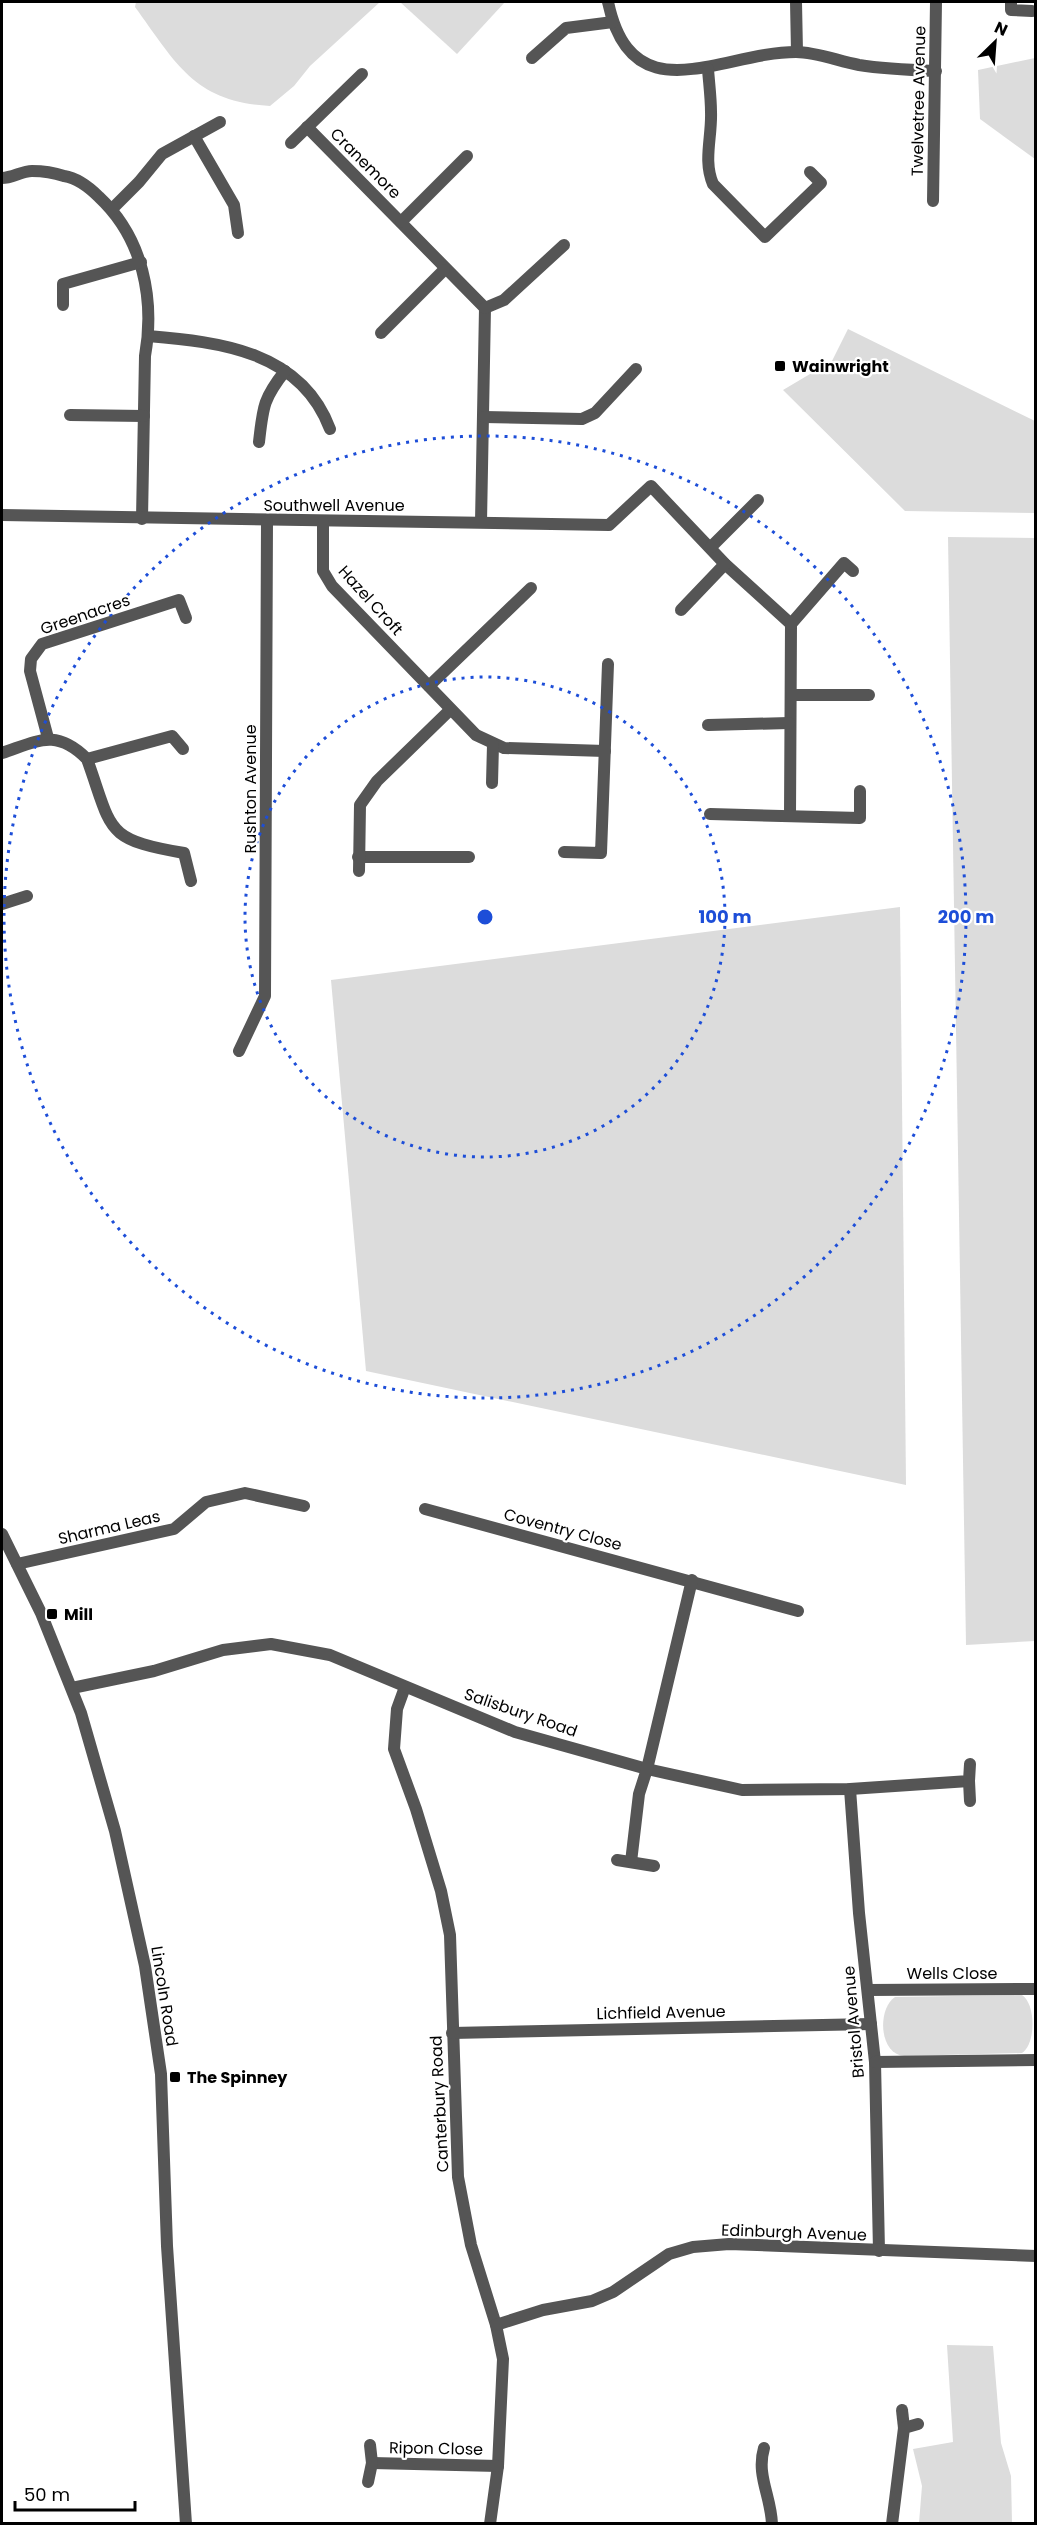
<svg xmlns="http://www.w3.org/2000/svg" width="1037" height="2525" viewBox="0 0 1037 2525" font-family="Poppins,sans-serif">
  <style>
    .green { fill: #dcdcdc }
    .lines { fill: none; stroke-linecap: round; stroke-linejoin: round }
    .minor { stroke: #555; stroke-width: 12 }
    .tertiary { stroke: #555; stroke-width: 12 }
    .ring { fill: none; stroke: #1d4ed8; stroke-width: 3; stroke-dasharray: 3 6 }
    .poi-dot { fill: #000; stroke: #fff; stroke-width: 2 }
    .labels { text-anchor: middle; stroke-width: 4.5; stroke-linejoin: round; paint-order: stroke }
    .street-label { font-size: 16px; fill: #000; stroke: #fff }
    .poi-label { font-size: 16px; font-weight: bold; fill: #000; stroke: #fff; text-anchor: start }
    .centre { fill: #1d4ed8; stroke: #fff; stroke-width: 3 }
    .ring-label { font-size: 18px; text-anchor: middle; font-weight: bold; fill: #1d4ed8; stroke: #fff; stroke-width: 4.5; stroke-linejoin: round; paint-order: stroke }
  </style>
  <rect width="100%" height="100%" fill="#fff"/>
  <g class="green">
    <path d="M 136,2 L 380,2 L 310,66 L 294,86 L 270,106 C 194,102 176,63 135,7 Z"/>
    <path d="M 400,2 L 505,2 L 457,54 Z"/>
    <path d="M 1035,58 L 1036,58 L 1035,159 L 980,119 L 978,70 Z"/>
    <path d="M 848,329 L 1035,421 L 1035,513 L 905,511 L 783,390 L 832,361 Z"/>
    <path d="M 948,537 L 1036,538 L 1035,1641 L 966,1645 Z"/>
    <path d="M 900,907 L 906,1485 L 366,1371 L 331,980 Z"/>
    <path d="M 1022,1995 C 1036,2004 1036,2044 1022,2053 L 904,2056 C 879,2054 877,2009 895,1997 Z"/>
    <path d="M 947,2345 L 993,2346 L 1001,2443 L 1011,2476 L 1012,2523 L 919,2523 L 922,2486 L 913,2449 L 953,2442 Z"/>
  </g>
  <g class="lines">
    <g class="minor">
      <path d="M 608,2 C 632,116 721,52 796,52 C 816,52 838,61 859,65 C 884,69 909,70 936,71"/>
      <path d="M 796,2 L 797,52"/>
      <path d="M 1011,2 L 1011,10 L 1032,11"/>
      <path d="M 532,58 L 566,28 L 613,22"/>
      <path d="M 708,69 C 709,83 711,98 711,112 C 712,137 703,161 713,184 L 765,237 L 821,183 L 810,172"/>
      <path d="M 307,127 L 485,308 L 481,522"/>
      <path d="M 194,136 L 234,205 L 238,233"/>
      <path d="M 291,143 L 362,74"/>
      <path d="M 2,178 C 12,178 22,171 32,171 C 42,171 55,173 64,176 C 77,178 90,188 99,197 C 143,238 155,299 145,356 L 142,519"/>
      <path d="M 933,201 L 936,2"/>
      <path d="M 112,209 L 139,182 L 162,154 L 220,122"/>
      <path d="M 401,222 L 467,156"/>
      <path d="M 63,305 L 63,284 L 141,262"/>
      <path d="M 485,308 L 504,300 L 564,245"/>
      <path d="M 381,333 L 444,270"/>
      <path d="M 148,336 C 220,342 301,351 330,429"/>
      <path d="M 70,415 L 144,416"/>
      <path d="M 484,417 L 582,419 L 595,413 L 636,369"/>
      <path d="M 259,442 C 263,407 263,399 285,371"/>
      <path d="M 2,515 L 609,525 L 651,486 L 725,564 L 791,624 L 790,815"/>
      <path d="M 323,522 L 323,571 L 332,586 L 476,735 L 504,748 L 605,751"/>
      <path d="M 711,547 L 758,500"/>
      <path d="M 681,610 L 725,564"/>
      <path d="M 791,624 L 844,563 L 853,571"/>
      <path d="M 429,686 L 531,588"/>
      <path d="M 792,695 L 869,695"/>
      <path d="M 708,725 L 789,723"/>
      <path d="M 48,738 L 30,671 L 31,659 L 42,644 L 179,600 L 186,618"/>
      <path d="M 2,753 C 38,741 56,728 87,759 C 113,831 103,839 184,853 L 191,881"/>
      <path d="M 87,759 L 172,736 L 183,749"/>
      <path d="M 492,783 L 493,745"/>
      <path d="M 710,814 L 860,818 L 860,791"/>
      <path d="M 564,852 L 601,853 L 608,664"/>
      <path d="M 358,857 L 469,857"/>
      <path d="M 359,871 L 360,805 L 377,781 L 450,710"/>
      <path d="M 2,904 L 27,896"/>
      <path d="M 239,1051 L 265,996 L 267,521"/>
      <path d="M 425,1509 L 798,1611"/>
      <path d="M 17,1564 L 174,1529 L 206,1502 L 245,1493 L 304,1506"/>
      <path d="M 405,1687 L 397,1709 L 394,1749 L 416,1809 L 441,1891 L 450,1935 L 458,2177 L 471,2245 L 496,2325 L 503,2359 L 498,2466 L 490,2524"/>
      <path d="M 72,1688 L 154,1671 L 223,1650 L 271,1644 L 330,1655 L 515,1732 L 647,1769 L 742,1790 L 850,1789 L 969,1781 L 970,1764"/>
      <path d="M 969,1781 L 970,1801"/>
      <path d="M 850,1789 L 859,1913 L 875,2062 L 879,2251"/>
      <path d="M 617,1860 L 654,1866"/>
      <path d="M 631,1862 L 639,1794 L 647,1769 L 692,1580"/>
      <path d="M 868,1990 L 1036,1989"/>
      <path d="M 452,2033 L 871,2024"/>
      <path d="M 875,2062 L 1036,2060"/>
      <path d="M 496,2325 L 543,2310 L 592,2301 L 613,2292 L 669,2254 L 693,2247 L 729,2244 L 1036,2256"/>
      <path d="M 902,2410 L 904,2428"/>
      <path d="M 764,2448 C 756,2475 771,2496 772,2524"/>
      <path d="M 372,2463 L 498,2466"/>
      <path d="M 368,2482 L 372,2463 L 370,2445"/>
      <path d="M 892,2524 L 904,2428 L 918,2424"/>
    </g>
    <path class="tertiary" d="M 2,1534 L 41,1613 L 81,1713 L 115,1831 L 145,1966 L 161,2074 L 167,2246 L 186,2524"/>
  </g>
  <g class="ring">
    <circle cx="485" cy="917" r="240"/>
    <circle cx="485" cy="917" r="481"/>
  </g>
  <g class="poi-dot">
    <rect x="774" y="360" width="12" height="12" rx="3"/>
    <rect x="46" y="1608" width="12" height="12" rx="3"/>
    <rect x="169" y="2071" width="12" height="12" rx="3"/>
  </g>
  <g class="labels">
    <g class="street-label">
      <text transform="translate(918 101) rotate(-89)" y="6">Twelvetree Avenue</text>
      <text transform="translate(366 163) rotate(45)" y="6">Cranemore</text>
      <text x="334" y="511">Southwell Avenue</text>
      <text transform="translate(371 600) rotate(48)" y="6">Hazel Croft</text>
      <text transform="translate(85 614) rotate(-19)" y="6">Greenacres</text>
      <text transform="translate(250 789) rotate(-90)" y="6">Rushton Avenue</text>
      <text transform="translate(109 1527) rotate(-13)" y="6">Sharma Leas</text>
      <text transform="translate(563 1529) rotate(15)" y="6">Coventry Close</text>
      <text transform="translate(521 1712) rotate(19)" y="6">Salisbury Road</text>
      <text x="952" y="1979">Wells Close</text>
      <text transform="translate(165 1996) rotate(81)" y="6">Lincoln Road</text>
      <text transform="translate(661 2012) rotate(-1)" y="6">Lichfield Avenue</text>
      <text transform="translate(853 2022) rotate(-95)" y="6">Bristol Avenue</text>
      <text transform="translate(439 2104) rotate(-93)" y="6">Canterbury Road</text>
      <text transform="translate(794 2232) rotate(2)" y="6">Edinburgh Avenue</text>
      <text transform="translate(436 2448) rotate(1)" y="6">Ripon Close</text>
    </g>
    <g class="poi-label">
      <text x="792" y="372">Wainwright</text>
      <text x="64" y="1620">Mill</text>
      <text x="187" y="2083">The Spinney</text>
    </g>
  </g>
  <circle cx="485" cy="917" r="9" class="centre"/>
  <g class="ring-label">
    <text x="725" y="923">100 m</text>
    <text x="966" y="923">200 m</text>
  </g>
  <rect width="1037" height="2525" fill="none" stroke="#000000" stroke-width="6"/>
  <g transform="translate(995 42) rotate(25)" stroke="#ffffff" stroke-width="4.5" paint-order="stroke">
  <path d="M0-4.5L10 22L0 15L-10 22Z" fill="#000000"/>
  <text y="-9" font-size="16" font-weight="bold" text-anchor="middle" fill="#000000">N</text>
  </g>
  <path d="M15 2501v9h120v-9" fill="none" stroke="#000000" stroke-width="3"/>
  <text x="24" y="2501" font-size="18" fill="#000000" stroke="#ffffff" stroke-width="4.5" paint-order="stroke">50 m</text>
</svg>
